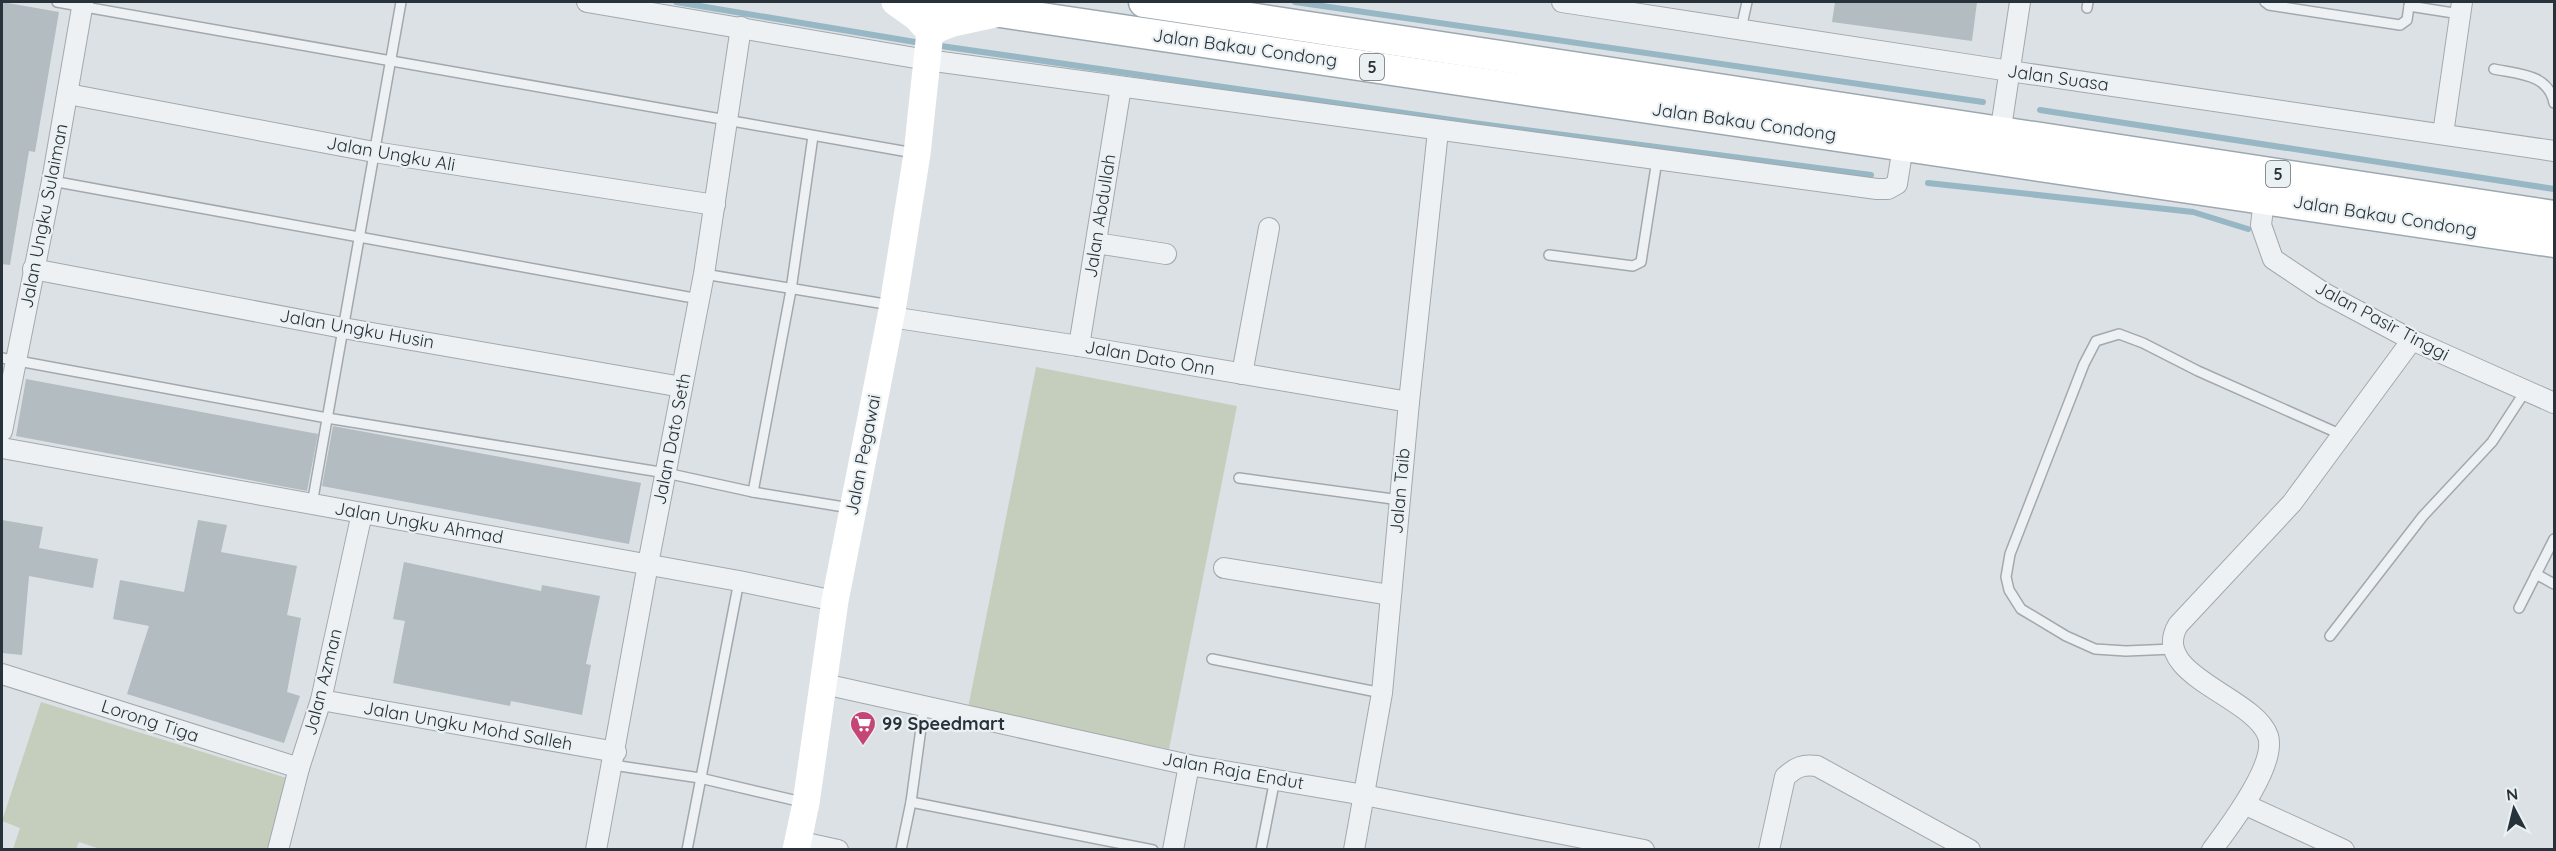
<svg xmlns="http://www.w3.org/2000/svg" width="2556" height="851" viewBox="0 0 2556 851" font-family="Quicksand,sans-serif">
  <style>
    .green { fill: #c5cebd }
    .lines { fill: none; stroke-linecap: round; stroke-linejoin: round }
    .stream { stroke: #98b7c4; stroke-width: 6 }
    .building { fill: #b3bcc1 }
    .lane-casing { stroke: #a2a9ae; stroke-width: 12 }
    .street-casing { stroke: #a2a9ae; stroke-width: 22 }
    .primary-casing { stroke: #9ca8b0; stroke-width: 33 }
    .lane { stroke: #eef1f4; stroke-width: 9 }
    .street { stroke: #eef1f4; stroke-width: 20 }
    .secondary { stroke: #fff; stroke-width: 27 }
    .primary { stroke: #fff; stroke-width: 30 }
    .labels { text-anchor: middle; stroke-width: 4.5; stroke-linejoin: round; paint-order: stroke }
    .shield { fill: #ebf0f3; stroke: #626b72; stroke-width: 1.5 }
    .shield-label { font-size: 16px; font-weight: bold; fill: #27323a }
    .street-label { font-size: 18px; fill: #27323a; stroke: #ebf0f3 }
    .poi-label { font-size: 18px; font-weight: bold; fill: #27323a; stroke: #ebf0f3; text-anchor: start }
  </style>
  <rect width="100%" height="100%" fill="#dce1e5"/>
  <g class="green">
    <path d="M 1036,367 L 1237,406 L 1169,749 L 968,708 Z"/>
    <path d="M 41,702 L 290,779 L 267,849 L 103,850 L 79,842 L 76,849 L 13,849 L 20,828 L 2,821 Z"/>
  </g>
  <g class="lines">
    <g class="stream">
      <path d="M 676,2 L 921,43"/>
      <path d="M 1295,2 L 1983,102"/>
      <path d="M 934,45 L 1473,123 L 1871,175"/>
      <path d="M 2040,110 L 2554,189"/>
      <path d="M 1928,183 L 2193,212 L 2248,229"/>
    </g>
  </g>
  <g class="building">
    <path d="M 2,2 L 59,12 L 35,152 L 29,151 L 10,265 L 2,264 Z"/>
    <path d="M 1835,2 L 1977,2 L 1972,41 L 1832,22 Z"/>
    <path d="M 26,379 L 318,434 L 307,491 L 16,436 Z"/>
    <path d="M 333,426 L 641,483 L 629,544 L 322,486 Z"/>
    <path d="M 2,520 L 43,527 L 39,548 L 98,559 L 93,588 L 29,576 L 22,655 L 2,653 Z"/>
    <path d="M 198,520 L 227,525 L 221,552 L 297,566 L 287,615 L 301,618 L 287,692 L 300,696 L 284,743 L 127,694 L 149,626 L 113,619 L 120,580 L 184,592 Z"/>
    <path d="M 404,562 L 541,591 L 542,585 L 600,596 L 586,664 L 591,665 L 582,715 L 511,701 L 510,706 L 393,683 L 405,621 L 393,619 Z"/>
  </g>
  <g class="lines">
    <defs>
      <g id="lane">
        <path d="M 57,2 L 914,153"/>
        <path d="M 2265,2 L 2269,5 L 2400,25 L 2407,20 L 2409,6"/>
        <path d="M 2410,2 L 2409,6 L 2460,14"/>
        <path d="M 2087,8 L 2088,2"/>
        <path d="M 1741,29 L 1747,2"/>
        <path d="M 2494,69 C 2518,74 2549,74 2554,103"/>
        <path d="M 52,181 L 699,299"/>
        <path d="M 1549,255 L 1633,266 L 1641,262 L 1657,160"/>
        <path d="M 704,274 L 891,305"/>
        <path d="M 2,358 L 327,418 L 666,473 L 753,492 L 850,508"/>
        <path d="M 1239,478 L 1400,500"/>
        <path d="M 753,492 L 791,290 L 813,136"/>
        <path d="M 312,504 L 401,2"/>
        <path d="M 2536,574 L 2554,584"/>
        <path d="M 2519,608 L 2554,539"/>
        <path d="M 2330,636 L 2423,516 L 2492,442 L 2526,390"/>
        <path d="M 2173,649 L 2126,651 L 2095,649 L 2066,636 L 2021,609 L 2009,590 L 2006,577 L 2010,554 L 2084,364 L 2096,341 L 2119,334 L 2143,343 L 2198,371 L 2342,435"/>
        <path d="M 1212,659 L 1382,693"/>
        <path d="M 613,765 L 700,778 L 802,802"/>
        <path d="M 911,802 L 1153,850"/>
        <path d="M 687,850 L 739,581"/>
        <path d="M 901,850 L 911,802 L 924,706"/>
        <path d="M 1261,850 L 1275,779"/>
      </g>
      <g id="street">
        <path d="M 587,2 L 927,60 L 1877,189 L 1888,189 L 1897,184 L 1903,146"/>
        <path d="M 1562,2 L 2010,71 L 2554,151"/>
        <path d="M 68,94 L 374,152 L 715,205"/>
        <path d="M 2443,134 L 2462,2"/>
        <path d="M 1999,141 L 2020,2"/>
        <path d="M 2271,199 L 2263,208 L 2261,225 L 2273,259 L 2324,293 L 2412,340 L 2554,403"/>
        <path d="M 1096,243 L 1166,254"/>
        <path d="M 33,269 L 343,328 L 682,387"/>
        <path d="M 891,317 L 1079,346 L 1409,402"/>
        <path d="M 1079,346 L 1121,87"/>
        <path d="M 1242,374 L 1269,228"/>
        <path d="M 2,431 L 52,181 L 83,2"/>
        <path d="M 2,448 L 739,581 L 835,601"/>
        <path d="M 1224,568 L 1390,595"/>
        <path d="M 2,674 L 299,768"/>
        <path d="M 824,684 L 1189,765 L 1364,795 L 1644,850"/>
        <path d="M 321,700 L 616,752"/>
        <path d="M 2246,805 L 2344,850"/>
        <path d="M 797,841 L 838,850"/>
        <path d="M 278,850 L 299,768 L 321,700 L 362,513"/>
        <path d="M 596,850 L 648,564 L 704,274 L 741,27"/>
        <path d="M 1173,850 L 1189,765"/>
        <path d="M 1354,850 L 1382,693 L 1409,402 L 1438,131"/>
        <path d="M 1769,850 L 1785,777 C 1796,767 1803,764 1817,766 L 1970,850"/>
        <path d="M 2212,850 C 2229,827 2277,765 2268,736 C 2254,696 2149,675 2178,625 L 2292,503 L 2412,340"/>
      </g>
      <g id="primary">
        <path d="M 933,2 L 2554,242"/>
        <path d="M 1144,2 L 2554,216"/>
      </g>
    </defs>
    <use href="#lane" class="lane-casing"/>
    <use href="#street" class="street-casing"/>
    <use href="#primary" class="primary-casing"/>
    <use href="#lane" class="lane"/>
    <use href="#street" class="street"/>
    <g class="secondary">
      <path d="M 895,2 L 916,17 L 930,32"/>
      <path d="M 930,32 L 953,23 L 995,14"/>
      <path d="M 796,850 L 806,803 L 835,601 L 893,305 L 917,154 L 930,32"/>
    </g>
    <use href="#primary" class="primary"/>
  </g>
  <defs>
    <symbol id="supermarket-pin" viewBox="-11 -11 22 30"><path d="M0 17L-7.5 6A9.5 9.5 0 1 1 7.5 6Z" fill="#c54675" stroke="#ebf0f3"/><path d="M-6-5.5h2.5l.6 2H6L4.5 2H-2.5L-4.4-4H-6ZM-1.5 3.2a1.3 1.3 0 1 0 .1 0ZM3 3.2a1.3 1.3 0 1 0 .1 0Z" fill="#fff"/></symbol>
  </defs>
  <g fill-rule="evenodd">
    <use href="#supermarket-pin" x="848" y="709" width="30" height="40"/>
  </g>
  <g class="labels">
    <g class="shield">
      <rect x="1360" y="54" width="24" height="26" rx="4.5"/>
      <rect x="2266" y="161" width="24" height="26" rx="4.5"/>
    </g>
    <g class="shield-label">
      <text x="1372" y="73">5</text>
      <text x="2278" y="180">5</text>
    </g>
    <g class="street-label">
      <text transform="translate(1245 48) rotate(8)" y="6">Jalan Bakau Condong</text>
      <text transform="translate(2058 78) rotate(8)" y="6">Jalan Suasa</text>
      <text transform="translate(1744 122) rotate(8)" y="6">Jalan Bakau Condong</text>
      <text transform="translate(391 154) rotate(10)" y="6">Jalan Ungku Ali</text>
      <text transform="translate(44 216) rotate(-79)" y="6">Jalan Ungku Sulaiman</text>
      <text transform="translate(1100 216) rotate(-81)" y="6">Jalan Abdullah</text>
      <text transform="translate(2385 216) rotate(9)" y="6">Jalan Bakau Condong</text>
      <text transform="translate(2382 321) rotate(28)" y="6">Jalan Pasir Tinggi</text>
      <text transform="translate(357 329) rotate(10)" y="6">Jalan Ungku Husin</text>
      <text transform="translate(1150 358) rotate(10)" y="6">Jalan Dato Onn</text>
      <text transform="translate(672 439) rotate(-79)" y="6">Jalan Dato Seth</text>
      <text transform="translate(863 455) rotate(-79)" y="6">Jalan Pegawai</text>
      <text transform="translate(1400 491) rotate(-85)" y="6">Jalan Taib</text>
      <text transform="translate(419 523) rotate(10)" y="6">Jalan Ungku Ahmad</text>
      <text transform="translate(323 682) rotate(-76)" y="6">Jalan Azman</text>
      <text transform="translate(150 721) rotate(18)" y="6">Lorong Tiga</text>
      <text transform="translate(468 726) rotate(10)" y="6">Jalan Ungku Mohd Salleh</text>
      <text transform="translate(1233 771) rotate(10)" y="6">Jalan Raja Endut</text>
    </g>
    <g class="poi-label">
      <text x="882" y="730">99 Speedmart</text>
    </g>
  </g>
  <rect width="2556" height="851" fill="none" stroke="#27323a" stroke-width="6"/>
  <g transform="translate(2514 809) rotate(353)" stroke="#ebf0f3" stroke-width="4.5" paint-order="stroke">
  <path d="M0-4.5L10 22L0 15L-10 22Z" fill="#27323a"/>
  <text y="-9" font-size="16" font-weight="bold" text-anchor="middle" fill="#27323a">N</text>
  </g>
</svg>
